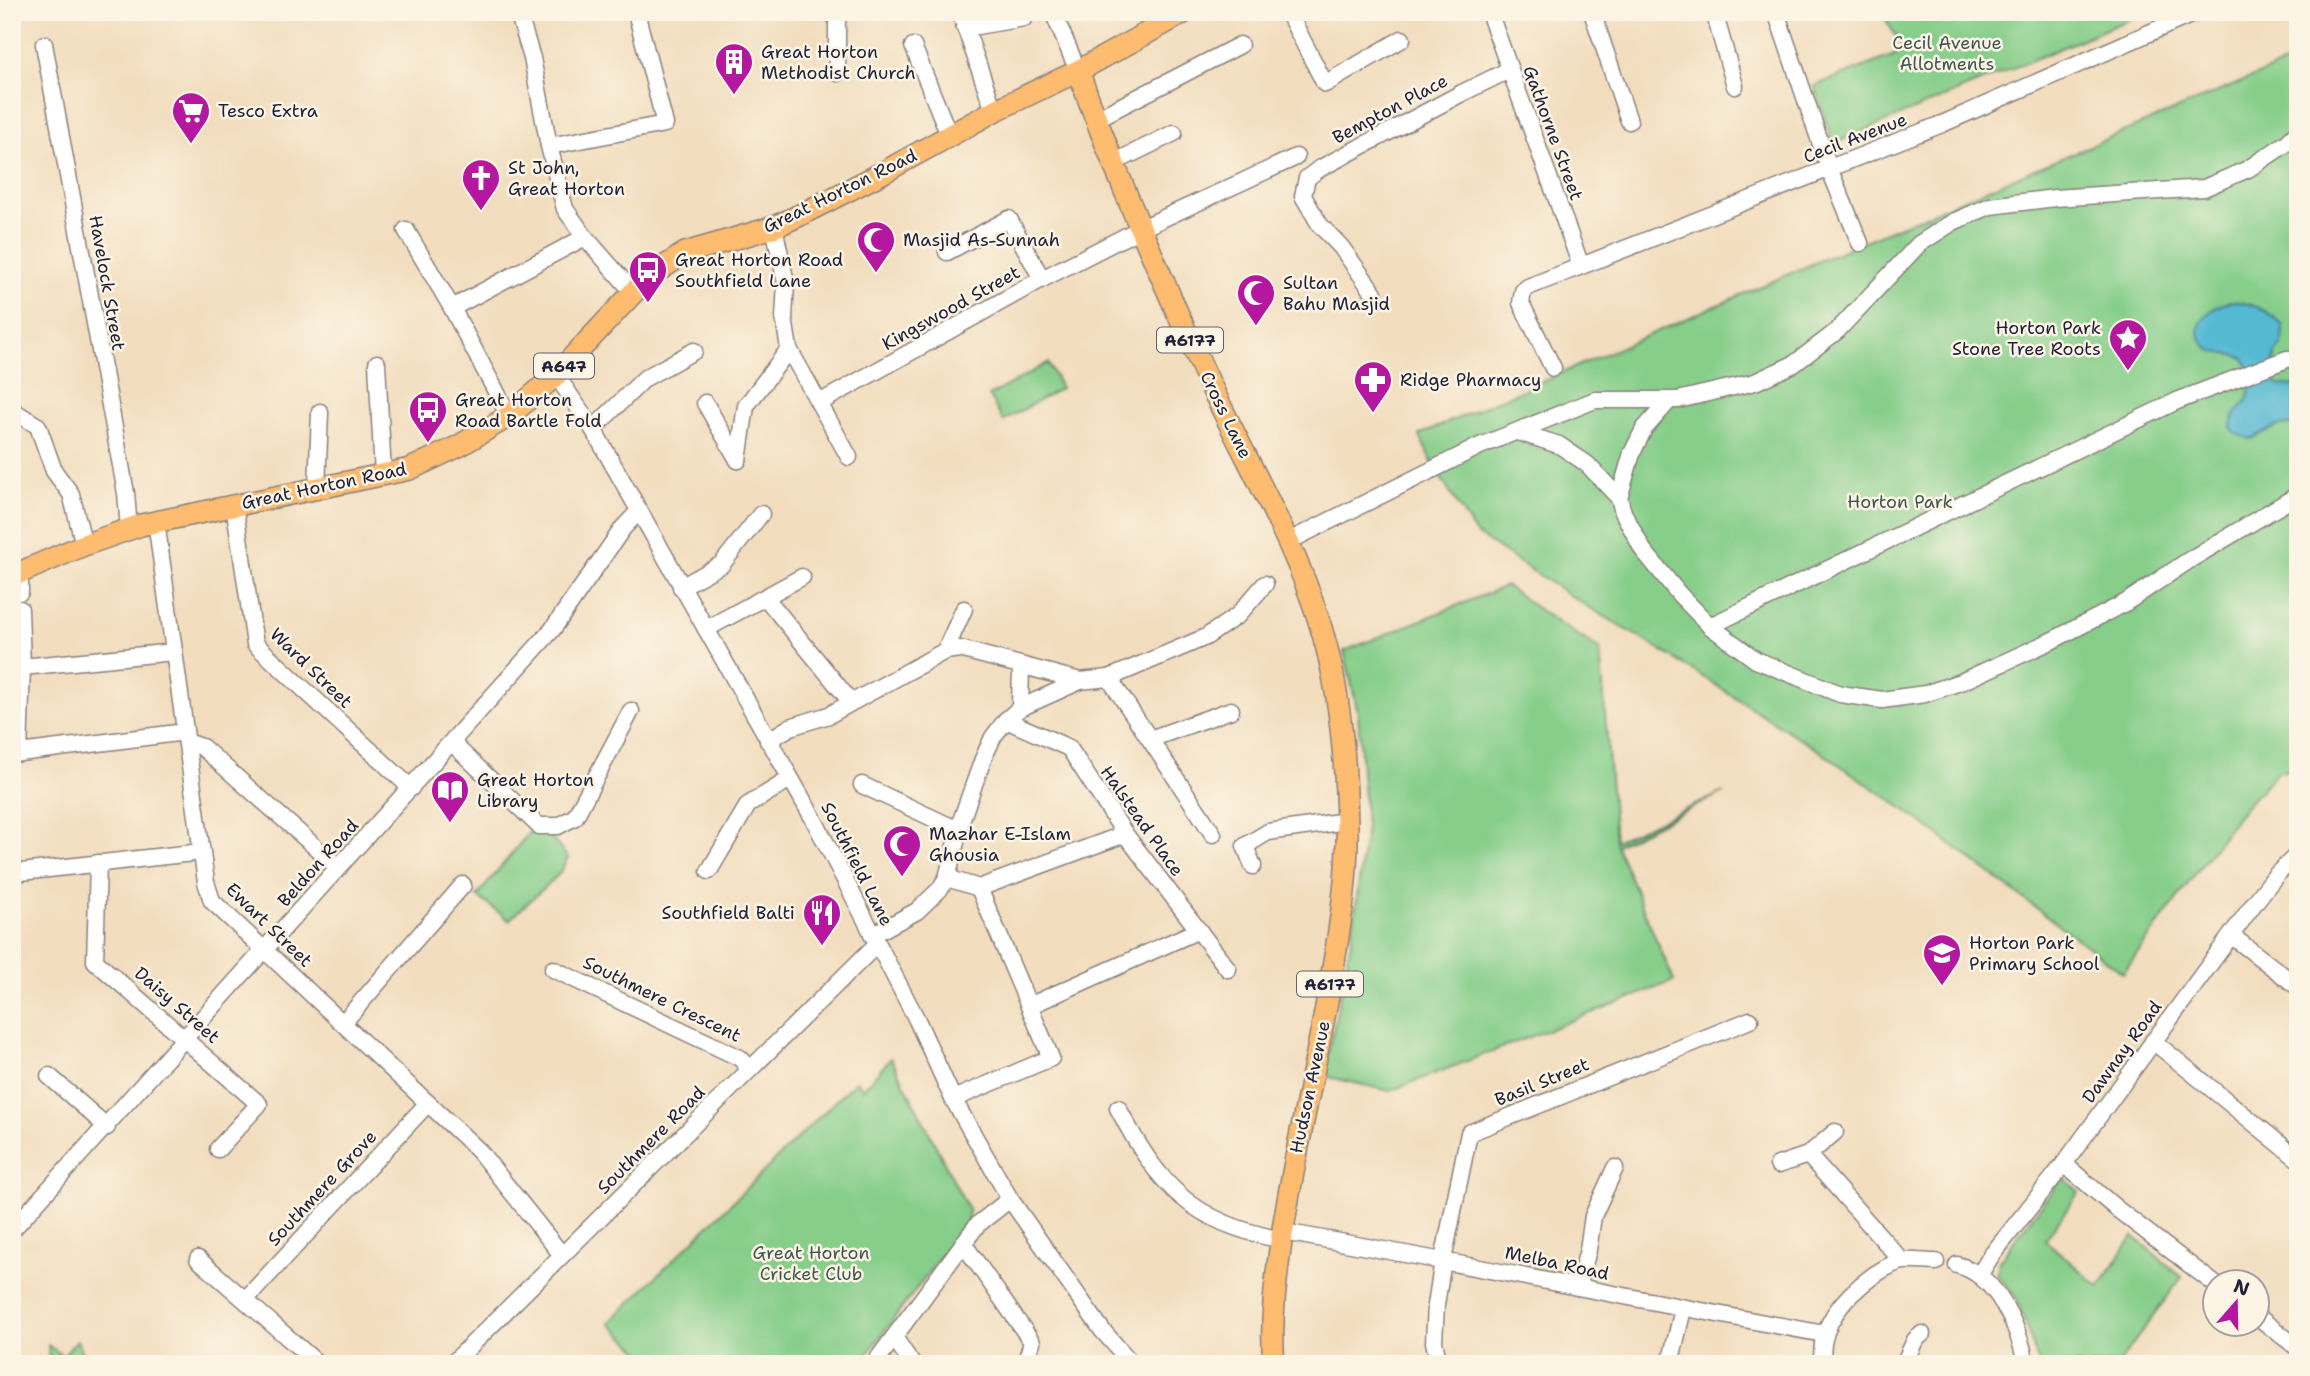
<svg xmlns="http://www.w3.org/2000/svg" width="2310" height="1376" viewBox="0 0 2310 1376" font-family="'Shantell Sans',sans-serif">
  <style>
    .green { fill: #86ce8a; stroke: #547862; stroke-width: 2 }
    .water { fill: #55b9d3; stroke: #3c6e87; stroke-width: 2 }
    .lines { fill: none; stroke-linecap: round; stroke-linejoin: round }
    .minor-casing { stroke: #8a807c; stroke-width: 19 }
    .major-casing { stroke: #8a807c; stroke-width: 24 }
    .minor { stroke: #fff; stroke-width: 16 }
    .major { stroke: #fdbc6f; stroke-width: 21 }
    .labels { text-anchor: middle; stroke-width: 5; stroke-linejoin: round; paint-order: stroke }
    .shield { fill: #fcf5e5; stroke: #63616e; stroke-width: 2 }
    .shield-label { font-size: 16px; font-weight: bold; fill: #22223b }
    .park-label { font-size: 18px; fill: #405653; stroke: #fcf5e5 }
    .poi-label { font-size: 18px; fill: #22223b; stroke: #fcf5e5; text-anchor: start }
    .street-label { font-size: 18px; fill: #22223b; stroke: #fcf5e5 }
  </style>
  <rect width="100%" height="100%" fill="#fcf5e5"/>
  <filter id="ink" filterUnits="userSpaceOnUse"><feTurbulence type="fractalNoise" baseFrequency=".0143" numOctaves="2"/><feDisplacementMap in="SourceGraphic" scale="14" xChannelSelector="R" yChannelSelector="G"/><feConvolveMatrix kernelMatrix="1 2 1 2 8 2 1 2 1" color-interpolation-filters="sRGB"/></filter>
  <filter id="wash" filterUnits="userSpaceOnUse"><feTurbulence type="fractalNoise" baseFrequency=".00686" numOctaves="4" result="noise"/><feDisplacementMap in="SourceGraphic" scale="28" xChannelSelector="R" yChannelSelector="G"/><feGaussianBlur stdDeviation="1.57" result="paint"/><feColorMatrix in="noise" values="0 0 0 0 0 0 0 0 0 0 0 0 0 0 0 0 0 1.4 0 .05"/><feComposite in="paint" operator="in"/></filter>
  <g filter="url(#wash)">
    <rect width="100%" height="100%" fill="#f2ddbe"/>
    <g class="green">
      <path d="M 1881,12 L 2146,12 L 1833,144 L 1814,86 L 1905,51 Z"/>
      <path d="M 2298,58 L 2298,769 L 2277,772 L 2238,815 L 2123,973 L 1901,807 L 1821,752 L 1656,647 L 1580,602 L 1476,534 L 1436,470 L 1419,435 L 1860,243 Z"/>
      <path d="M 1048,363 L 1061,388 L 1003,421 L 989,396 Z"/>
      <path d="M 1506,586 L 1555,621 L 1600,649 L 1615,841 L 1724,792 L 1616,845 L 1674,981 L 1390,1091 L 1324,1076 L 1352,936 L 1366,827 L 1358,712 L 1344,651 Z"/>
      <path d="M 532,829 L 549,835 L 568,858 L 559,874 L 509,920 L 477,896 Z"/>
      <path d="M 891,1058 L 969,1211 L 967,1221 L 860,1364 L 654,1364 L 609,1323 L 856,1081 L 863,1089 Z"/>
      <path d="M 2063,1177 L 2079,1192 L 2045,1240 L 2099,1287 L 2133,1236 L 2182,1277 L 2118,1364 L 2039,1364 L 2017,1299 L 1997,1274 L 1999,1261 Z"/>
      <path d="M 77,1340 L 86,1364 L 49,1364 L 48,1345 L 63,1356 Z"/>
    </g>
    <path class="water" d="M 2230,301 C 2250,302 2269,310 2283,326 L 2282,344 L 2275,354 L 2273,380 L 2279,385 L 2298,386 L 2298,424 L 2278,426 L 2251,439 L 2236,434 L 2231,427 C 2232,415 2238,412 2245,403 C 2253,390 2251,371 2244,358 C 2233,353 2214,355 2206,346 C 2187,326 2211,307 2230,301 Z"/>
  </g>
  <g filter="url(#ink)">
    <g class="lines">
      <defs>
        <g id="minor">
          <path d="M 518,12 L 532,58 L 549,146 L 565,209 L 585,237 L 633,292"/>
          <path d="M 960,12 L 994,111"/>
          <path d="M 1053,12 L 1078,71"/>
          <path d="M 1288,12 L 1325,84 L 1402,39"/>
          <path d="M 1489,12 L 1581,266"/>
          <path d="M 1592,12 L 1629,121"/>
          <path d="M 1714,12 L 1735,86"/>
          <path d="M 1776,12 L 1829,168 L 1860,243"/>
          <path d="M 965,28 L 1024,18"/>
          <path d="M 44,44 L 126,493 L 129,529"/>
          <path d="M 913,46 L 949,135"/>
          <path d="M 837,73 L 837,12"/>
          <path d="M 1096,119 L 1240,45"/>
          <path d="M 549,146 L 665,124 L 636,12"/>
          <path d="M 1113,163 L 1174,133"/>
          <path d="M 406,230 L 452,308 L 509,416"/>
          <path d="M 947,252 L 1009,219 L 1042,279"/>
          <path d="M 1374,293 L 1341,247 L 1320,225 L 1303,196 L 1307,178 L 1319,169 L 1462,93 L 1509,70"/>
          <path d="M 452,308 L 585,237"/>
          <path d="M 789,349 L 849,457"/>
          <path d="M 377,363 L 383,475"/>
          <path d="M 1553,368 L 1521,303 L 1523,291 L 1528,287 L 1942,124 L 2197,12"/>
          <path d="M 556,375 L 593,429 L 813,818 L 917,1020 L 953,1099 L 1010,1199 L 1102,1330 L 1132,1364"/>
          <path d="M 705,403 L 738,460"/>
          <path d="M 819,403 L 1042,279 L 1140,229 L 1296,157"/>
          <path d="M 12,410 L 38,426 L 54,471 L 71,494 L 84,545"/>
          <path d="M 593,429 L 645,378 L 694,351"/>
          <path d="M 1518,432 L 1559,445 L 1587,464 L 1619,498 L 1623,512 L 1643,550 L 1679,594 L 1710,626 L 1756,660 L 1840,694 L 1882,700 L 1925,694 L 1963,681 L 2051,641 L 2125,603 L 2191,559 L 2298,495"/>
          <path d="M 738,460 L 746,406 L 789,349 L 784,318 L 786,283 L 774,227"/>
          <path d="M 317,489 L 320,412"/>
          <path d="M 1619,498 L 1632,453 L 1644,429 L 1668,402"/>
          <path d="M 234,504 L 255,644 L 411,788"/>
          <path d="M 156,521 L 206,882 L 212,901 L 479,1151 L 562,1255"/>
          <path d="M 1287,542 L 1480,446 L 1595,400 L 1678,400 L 1755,382 L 1794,364 L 1837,331 L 1919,244 L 1953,222 L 1990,206 L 2055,198 L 2204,188 L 2248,169 L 2287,143 L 2298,132"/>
          <path d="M 20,573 L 20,592"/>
          <path d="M 681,587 L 722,564 L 761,514"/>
          <path d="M 766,598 L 851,702"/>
          <path d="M 1710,626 L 2177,401 L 2287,359"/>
          <path d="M 706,629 L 802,577"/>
          <path d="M 945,651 L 964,609"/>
          <path d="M 22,667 L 174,652"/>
          <path d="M 1109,678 L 1213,834"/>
          <path d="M 1020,708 L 1021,667"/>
          <path d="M 1006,720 L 1069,748 L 1125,834 L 1228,969"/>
          <path d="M 1150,739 L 1231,710"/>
          <path d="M 768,741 L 790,727 L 829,715 L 945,651 L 960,649 L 1080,681"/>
          <path d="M 187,742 L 202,747 L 339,868"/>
          <path d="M 452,743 L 539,826 L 558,826 L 575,817 L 631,711"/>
          <path d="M 19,753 L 22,667 L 20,609"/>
          <path d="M 12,754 L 185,732"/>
          <path d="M 862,785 L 960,831"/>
          <path d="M 98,863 L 95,961 L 259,1104 L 218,1149"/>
          <path d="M 1253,866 L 1245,846 L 1268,832 L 1347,821"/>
          <path d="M 709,871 L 748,805 L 790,779"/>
          <path d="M 12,873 L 202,852"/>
          <path d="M 947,878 L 979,888 L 1125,834"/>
          <path d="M 872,935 L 917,911 L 939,890 L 947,878 L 962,818 L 983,759 L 993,737 L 1006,720 L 1020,708 L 1080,681 L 1109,678 L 1206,637 L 1238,615 L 1265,584"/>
          <path d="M 2232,936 L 2298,987"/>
          <path d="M 553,969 L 740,1058 L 750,1069"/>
          <path d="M 1029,1006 L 1199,930"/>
          <path d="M 343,1023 L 463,885"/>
          <path d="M 2153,1041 L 2298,1159"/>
          <path d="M 49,1076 L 107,1127"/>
          <path d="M 953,1099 L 1051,1058 L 979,888"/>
          <path d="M 1118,1108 C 1159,1187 1192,1222 1282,1240"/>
          <path d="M 1835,1132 L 1808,1155 L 1902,1261"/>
          <path d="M 2064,1164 L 2117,1209 L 2216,1285"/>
          <path d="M 1778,1165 L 1808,1155"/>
          <path d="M 12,1230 L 552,630 L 623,528 L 638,512"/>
          <path d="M 1283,1232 C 1464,1263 1643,1301 1824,1334"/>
          <path d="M 963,1243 L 1032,1342 L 1028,1355"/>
          <path d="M 198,1259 L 318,1364"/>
          <path d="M 1957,1265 C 1996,1274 2019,1327 2026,1364"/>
          <path d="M 1980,1274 L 1991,1256 L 2064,1164 L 2256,901 L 2276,875 L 2298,854"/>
          <path d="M 1578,1287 L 1588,1250 L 1593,1216 L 1615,1168"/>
          <path d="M 245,1300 L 428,1103"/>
          <path d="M 2258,1317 L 2298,1348"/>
          <path d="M 894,1337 L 912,1364"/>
          <path d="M 452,1364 L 877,944"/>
          <path d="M 874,1364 L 977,1225 L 1010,1199"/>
          <path d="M 1439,1364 L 1434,1342 L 1436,1305 L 1443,1260 L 1469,1133 L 1750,1020"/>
          <path d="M 1670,1364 L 1683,1309"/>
          <path d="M 1823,1364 C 1817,1325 1845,1296 1874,1275 C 1882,1270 1894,1262 1903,1261 C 1914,1260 1926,1262 1936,1262"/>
          <path d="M 1904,1364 L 1915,1340 L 1922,1334"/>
        </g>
        <g id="major">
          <path d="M 1078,71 C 1117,177 1162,281 1210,384 C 1252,473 1306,560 1329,657 C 1342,712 1346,770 1347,826 C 1348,874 1341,921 1333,968 C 1318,1058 1296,1145 1282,1235 C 1276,1278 1270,1320 1274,1364"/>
          <path d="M 12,576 L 84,545 L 141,525 L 410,469 L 459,446 L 509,416 L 556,375 L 647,278 L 685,253 L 774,227 L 798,216 L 884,172 L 994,111 L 1078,71 L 1185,12"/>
        </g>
      </defs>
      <use href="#minor" class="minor-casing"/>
      <use href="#major" class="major-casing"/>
      <use href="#minor" class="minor"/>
      <use href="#major" class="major"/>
    </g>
  </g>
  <defs>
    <symbol id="building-pin" viewBox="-11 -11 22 30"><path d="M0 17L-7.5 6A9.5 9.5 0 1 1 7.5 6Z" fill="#b5179e" stroke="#fcf5e5"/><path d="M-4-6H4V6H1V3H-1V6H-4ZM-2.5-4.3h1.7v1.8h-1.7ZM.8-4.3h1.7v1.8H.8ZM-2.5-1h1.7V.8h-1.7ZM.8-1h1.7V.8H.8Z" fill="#fff"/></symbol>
    <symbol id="supermarket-pin" viewBox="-11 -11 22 30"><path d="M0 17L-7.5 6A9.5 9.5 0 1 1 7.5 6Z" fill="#b5179e" stroke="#fcf5e5"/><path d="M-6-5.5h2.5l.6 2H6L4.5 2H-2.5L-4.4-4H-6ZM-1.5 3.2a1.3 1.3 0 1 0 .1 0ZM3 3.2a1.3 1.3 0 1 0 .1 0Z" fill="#fff"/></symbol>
    <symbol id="church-pin" viewBox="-11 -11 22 30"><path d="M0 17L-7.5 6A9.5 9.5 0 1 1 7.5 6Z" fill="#b5179e" stroke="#fcf5e5"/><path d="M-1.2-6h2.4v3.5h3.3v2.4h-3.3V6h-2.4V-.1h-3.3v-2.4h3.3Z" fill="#fff"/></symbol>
    <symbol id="mosque-pin" viewBox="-11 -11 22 30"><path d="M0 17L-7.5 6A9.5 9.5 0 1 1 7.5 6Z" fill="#b5179e" stroke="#fcf5e5"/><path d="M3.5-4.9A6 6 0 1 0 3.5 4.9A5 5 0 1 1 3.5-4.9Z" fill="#fff"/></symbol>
    <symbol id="bus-pin" viewBox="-11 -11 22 30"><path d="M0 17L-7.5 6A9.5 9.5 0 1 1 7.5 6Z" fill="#b5179e" stroke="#fcf5e5"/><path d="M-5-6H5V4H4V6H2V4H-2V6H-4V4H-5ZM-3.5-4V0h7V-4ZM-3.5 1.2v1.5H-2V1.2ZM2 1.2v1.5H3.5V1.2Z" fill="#fff"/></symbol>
    <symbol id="sight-pin" viewBox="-11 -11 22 30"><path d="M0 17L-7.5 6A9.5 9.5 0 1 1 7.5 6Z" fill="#b5179e" stroke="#fcf5e5"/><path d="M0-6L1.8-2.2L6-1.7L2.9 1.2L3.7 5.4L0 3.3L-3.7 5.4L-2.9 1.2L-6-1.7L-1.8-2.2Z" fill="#fff"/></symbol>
    <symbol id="pharmacy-pin" viewBox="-11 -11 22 30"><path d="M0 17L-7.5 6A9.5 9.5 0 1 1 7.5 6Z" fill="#b5179e" stroke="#fcf5e5"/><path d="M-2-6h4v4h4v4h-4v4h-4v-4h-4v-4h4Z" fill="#fff"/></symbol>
    <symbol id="library-pin" viewBox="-11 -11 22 30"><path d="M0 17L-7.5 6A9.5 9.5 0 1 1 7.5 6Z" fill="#b5179e" stroke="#fcf5e5"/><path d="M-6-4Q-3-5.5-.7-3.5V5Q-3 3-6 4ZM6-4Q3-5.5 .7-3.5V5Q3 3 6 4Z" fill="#fff"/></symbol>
    <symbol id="restaurant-pin" viewBox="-11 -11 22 30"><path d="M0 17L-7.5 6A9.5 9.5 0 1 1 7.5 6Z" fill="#b5179e" stroke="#fcf5e5"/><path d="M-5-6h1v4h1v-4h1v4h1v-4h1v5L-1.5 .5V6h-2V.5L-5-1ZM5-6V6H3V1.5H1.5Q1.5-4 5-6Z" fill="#fff"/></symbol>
    <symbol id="school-pin" viewBox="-11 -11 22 30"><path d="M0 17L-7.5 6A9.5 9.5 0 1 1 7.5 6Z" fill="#b5179e" stroke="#fcf5e5"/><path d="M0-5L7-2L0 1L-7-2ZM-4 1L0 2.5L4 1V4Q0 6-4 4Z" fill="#fff"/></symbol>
  </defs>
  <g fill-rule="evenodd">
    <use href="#building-pin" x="712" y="40" width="44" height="60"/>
    <use href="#supermarket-pin" x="169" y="89" width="44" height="60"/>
    <use href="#church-pin" x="459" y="156" width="44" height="60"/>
    <use href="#mosque-pin" x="854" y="218" width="44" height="60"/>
    <use href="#bus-pin" x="626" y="248" width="44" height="60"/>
    <use href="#mosque-pin" x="1234" y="271" width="44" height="60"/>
    <use href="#sight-pin" x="2106" y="316" width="44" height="60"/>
    <use href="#pharmacy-pin" x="1351" y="358" width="44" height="60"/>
    <use href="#bus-pin" x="406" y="388" width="44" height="60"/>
    <use href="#library-pin" x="428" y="768" width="44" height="60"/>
    <use href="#mosque-pin" x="880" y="822" width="44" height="60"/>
    <use href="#restaurant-pin" x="800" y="891" width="44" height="60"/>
    <use href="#school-pin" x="1920" y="931" width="44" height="60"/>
  </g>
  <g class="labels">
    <g class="shield">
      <rect x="1157" y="327.5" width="66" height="25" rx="5"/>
      <rect x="534" y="353.5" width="60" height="25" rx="5"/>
      <rect x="1297" y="971.5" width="66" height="25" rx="5"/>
    </g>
    <g class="shield-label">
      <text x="1190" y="346">A6177</text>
      <text x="564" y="372">A647</text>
      <text x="1330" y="990">A6177</text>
    </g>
    <g class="park-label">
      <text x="1947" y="49">Cecil Avenue<tspan x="1947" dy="21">Allotments</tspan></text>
      <text x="1900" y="508">Horton Park</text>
      <text x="811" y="1259">Great Horton<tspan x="811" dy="21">Cricket Club</tspan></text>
    </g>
    <g class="poi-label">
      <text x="761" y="58">Great Horton<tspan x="761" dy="21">Methodist Church</tspan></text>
      <text x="218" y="117">Tesco Extra</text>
      <text x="508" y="174">St John,<tspan x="508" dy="21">Great Horton</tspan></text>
      <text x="903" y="246">Masjid As-Sunnah</text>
      <text x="675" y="266">Great Horton Road<tspan x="675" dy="21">Southfield Lane</tspan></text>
      <text x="1283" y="289">Sultan<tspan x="1283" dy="21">Bahu Masjid</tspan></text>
      <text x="2101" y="334" text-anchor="end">Horton Park<tspan x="2101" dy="21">Stone Tree Roots</tspan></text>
      <text x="1400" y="386">Ridge Pharmacy</text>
      <text x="455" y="406">Great Horton<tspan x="455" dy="21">Road Bartle Fold</tspan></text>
      <text x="477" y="786">Great Horton<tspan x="477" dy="21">Library</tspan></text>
      <text x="929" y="840">Mazhar E-Islam<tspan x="929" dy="21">Ghousia</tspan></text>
      <text x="795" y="919" text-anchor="end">Southfield Balti</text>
      <text x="1969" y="949">Horton Park<tspan x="1969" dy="21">Primary School</tspan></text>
    </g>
    <g class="street-label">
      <text transform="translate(1390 109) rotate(-28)" y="6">Bempton Place</text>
      <text transform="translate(1553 133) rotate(70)" y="6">Gathorne Street</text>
      <text transform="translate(1855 138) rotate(-21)" y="6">Cecil Avenue</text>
      <text transform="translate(840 191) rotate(-26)" y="6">Great Horton Road</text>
      <text transform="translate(107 283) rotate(80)" y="6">Havelock Street</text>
      <text transform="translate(951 308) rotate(-29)" y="6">Kingswood Street</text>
      <text transform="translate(1226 415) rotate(64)" y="6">Cross Lane</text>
      <text transform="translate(324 486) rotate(-12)" y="6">Great Horton Road</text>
      <text transform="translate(311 668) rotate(44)" y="6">Ward Street</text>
      <text transform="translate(1142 821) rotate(55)" y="6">Halstead Place</text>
      <text transform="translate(318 863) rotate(-48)" y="6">Beldon Road</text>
      <text transform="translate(857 864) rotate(63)" y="6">Southfield Lane</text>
      <text transform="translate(269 925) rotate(44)" y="6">Ewart Street</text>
      <text transform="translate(662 999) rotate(26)" y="6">Southmere Crescent</text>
      <text transform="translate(177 1005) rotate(41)" y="6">Daisy Street</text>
      <text transform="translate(2122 1052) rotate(-54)" y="6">Dawnay Road</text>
      <text transform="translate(1542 1082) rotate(-22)" y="6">Basil Street</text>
      <text transform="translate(1310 1087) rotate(-78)" y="6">Hudson Avenue</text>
      <text transform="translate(651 1140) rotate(-45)" y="6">Southmere Road</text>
      <text transform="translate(322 1188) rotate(-47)" y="6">Southmere Grove</text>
      <text transform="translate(1557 1263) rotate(12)" y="6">Melba Road</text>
    </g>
  </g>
  <rect width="2310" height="1376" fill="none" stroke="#fcf5e5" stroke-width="42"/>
  <g transform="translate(2236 1303) rotate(20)"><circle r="33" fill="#fcf5e5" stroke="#a5a1a1" stroke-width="2"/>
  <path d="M0-5L12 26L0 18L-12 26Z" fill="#b5179e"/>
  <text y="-10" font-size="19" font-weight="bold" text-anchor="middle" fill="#22223b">N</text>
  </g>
</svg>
